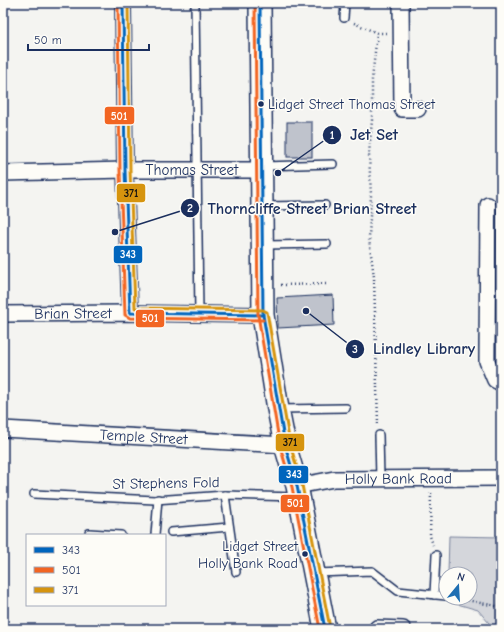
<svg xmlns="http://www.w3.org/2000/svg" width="504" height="632" viewBox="0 0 504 632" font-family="'Comic Neue',sans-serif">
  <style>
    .green { fill: #d4d6db; stroke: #78829c }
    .building { fill: #bfc3cc; stroke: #1b2f5e }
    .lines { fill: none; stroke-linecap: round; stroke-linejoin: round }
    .lane-casing { stroke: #1b2f5e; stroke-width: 10 }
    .street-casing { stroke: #1b2f5e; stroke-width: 18 }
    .secondary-casing { stroke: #1b2f5e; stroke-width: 24 }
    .path { stroke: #1b2f5e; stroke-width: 2.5; stroke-dasharray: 1 3; stroke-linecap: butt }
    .lane { stroke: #fdfcf7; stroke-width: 7 }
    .street { stroke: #fdfcf7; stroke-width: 15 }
    .secondary { stroke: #fdfcf7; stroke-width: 21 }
    .bus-1-casing { stroke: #fdfcf7; stroke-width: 6 }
    .bus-2-casing { stroke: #fdfcf7; stroke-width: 6 }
    .bus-3-casing { stroke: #fdfcf7; stroke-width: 6 }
    .bus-1 { stroke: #0065bd; stroke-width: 3 }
    .bus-2 { stroke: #f26522; stroke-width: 3 }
    .bus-3 { stroke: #d6940e; stroke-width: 3 }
    .bus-dot { fill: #1b2f5e; stroke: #fdfcf7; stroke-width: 1.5 }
    .labels { text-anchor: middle; stroke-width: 3; stroke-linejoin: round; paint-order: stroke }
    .bus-label { font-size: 14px; fill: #1b2f5e; stroke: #fdfcf7; text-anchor: start }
    .street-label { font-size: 15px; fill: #1b2f5e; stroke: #fdfcf7 }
    .leader { fill: none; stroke: #1b2f5e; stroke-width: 1.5 }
    .callout-dot { fill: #1b2f5e; stroke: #fdfcf7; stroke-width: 1.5 }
    .mark-label { font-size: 12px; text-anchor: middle; font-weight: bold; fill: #fff }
    .callout-label { font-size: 16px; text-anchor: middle; font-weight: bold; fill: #1b2f5e; stroke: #fdfcf7; stroke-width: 3; stroke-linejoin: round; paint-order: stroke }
    .line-badge { stroke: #fdfcf7; stroke-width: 1.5 }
    .badge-label { font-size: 11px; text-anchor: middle; font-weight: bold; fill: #fff }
    .pale-badge-label { font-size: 11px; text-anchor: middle; font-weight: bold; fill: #111 }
  </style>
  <rect width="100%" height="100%" fill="#f4f4f1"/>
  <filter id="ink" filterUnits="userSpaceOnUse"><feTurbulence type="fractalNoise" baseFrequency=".025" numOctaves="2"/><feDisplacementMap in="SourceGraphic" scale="8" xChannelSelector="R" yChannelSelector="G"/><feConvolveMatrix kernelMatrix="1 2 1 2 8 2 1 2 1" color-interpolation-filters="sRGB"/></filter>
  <g filter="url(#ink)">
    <path class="green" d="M 449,536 L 501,537 L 501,629 L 494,629 L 478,610 L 447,601 L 447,598 L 470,598 L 470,574 L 448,574 Z"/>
    <g class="building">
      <rect x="287" y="122" width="25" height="35"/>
      <path d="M 333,295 L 334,325 L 278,328 L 277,298 Z"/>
    </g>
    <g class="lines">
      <defs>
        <g id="lane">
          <path d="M 195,3 L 199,314"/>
          <path d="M 344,18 L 345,3"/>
          <path d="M 263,166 L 333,164"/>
          <path d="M 264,206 L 325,205"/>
          <path d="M 264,245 L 327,244"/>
          <path d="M 280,409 L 346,408"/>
          <path d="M 379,435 L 380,479"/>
          <path d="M 34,494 L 155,500 L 225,495 L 298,497"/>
          <path d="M 225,495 L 236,572"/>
          <path d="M 171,532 L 229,527"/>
          <path d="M 89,533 L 121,535"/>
          <path d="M 155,535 L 158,499"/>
          <path d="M 316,573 L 372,571 L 398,591 L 446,596"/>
          <path d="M 434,595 L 436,555"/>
        </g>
        <g id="street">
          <path d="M 123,3 L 125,170 L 130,313"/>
          <path d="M 401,3 L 402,109 L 418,109"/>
          <path id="s1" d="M 3,173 L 125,170 L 261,170"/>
          <path d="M 488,205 L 487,361 L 495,380 L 501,383"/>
          <path id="s2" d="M 3,314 L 130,313 L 263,315"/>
          <path id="s3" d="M 3,429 L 285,445"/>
          <path id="s4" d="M 297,486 L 334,479 L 501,478"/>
          <path d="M 377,628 L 403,629"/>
        </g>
        <path id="secondary" d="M 260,3 L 263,315 L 278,409 L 285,445 L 297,486 L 325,629"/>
      </defs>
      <use href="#lane" class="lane-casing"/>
      <use href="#street" class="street-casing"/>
      <use href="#secondary" class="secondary-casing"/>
      <g class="path">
        <path d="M 354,23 L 377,33"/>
        <path d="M 281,285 L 329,284"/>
        <path d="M 378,424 L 374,277 L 369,239 L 371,195 L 369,154 L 372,120 L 372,80 L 377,33 L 386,33"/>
        <path d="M 431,493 L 430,536 L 433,545"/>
        <path d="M 456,598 L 501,607"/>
      </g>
      <use href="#lane" class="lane"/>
      <use href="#street" class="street"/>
      <use href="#secondary" class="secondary"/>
      <defs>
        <g id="bus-1">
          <path d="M 123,3 L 125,170 L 130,313 L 263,315"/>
          <path d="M 260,3 L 263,315 L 285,445 L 297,486 L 325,629"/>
        </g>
        <g id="bus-2">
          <path d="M 118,3 L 120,170 L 125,315 L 130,318 L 263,320"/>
          <path d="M 255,3 L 258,315 L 280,446 L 292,487 L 320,629"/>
        </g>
        <path id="bus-3" d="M 128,3 L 130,170 L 135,308 L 263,310 L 267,312 L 290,444 L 302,485 L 330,628"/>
      </defs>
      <use href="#bus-1" class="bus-1-casing"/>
      <use href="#bus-2" class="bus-2-casing"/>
      <use href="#bus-3" class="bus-3-casing"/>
      <use href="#bus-1" class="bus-1"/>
      <use href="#bus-2" class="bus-2"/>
      <use href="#bus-3" class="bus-3"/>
    </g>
  </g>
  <g class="bus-dot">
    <circle cx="261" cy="104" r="3.5"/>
    <circle cx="305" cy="554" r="3.5"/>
  </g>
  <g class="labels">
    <g class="bus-label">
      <text x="268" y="109">Lidget Street Thomas Street</text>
      <text x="298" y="551" text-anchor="end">Lidget Street<tspan x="298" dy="17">Holly Bank Road</tspan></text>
    </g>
    <g class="street-label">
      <text dy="5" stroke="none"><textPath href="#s1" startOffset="189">Thomas Street</textPath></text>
      <text dy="5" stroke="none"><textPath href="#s2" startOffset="70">Brian Street</textPath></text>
      <text dy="5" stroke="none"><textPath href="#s3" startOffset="141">Temple Street</textPath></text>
      <text dy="5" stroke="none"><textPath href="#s4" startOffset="102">Holly Bank Road</textPath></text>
      <text transform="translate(166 483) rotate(-1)" y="5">St Stephens Fold</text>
    </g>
  </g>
  <path class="leader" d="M278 173L332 135M115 232L190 208M306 311L355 349"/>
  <g class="callout-dot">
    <circle cx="278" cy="173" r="4"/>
    <circle cx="115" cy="232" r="4"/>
    <circle cx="306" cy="311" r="4"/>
    <circle cx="332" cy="135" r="10"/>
    <circle cx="190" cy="208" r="10"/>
    <circle cx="355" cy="349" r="10"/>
  </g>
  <g class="mark-label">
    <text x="332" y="139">1</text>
    <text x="190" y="212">2</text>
    <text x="355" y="353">3</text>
  </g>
  <g class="callout-label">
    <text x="374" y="140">Jet Set</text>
    <text x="312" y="214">Thorncliffe Street Brian Street</text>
    <text x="424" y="354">Lindley Library</text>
  </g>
  <g class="line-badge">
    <rect x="104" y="106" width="31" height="19" rx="4" fill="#f26522"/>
    <rect x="116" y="183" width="30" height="20" rx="4" fill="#d6940e"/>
    <rect x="113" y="245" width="30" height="19" rx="4" fill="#0065bd"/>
    <rect x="135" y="309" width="30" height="19" rx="4" fill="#f26522"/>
    <rect x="275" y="433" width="30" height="19" rx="4" fill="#d6940e"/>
    <rect x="278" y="465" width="31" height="19" rx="4" fill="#0065bd"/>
    <rect x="280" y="494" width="30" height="19" rx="4" fill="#f26522"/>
  </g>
  <g class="badge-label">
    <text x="119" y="120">501</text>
    <text x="128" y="258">343</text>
    <text x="150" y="322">501</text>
    <text x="294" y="478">343</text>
    <text x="295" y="507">501</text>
  </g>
  <g class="pale-badge-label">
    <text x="131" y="197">371</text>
    <text x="290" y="446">371</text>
  </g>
  <rect width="504" height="632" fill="none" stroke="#fdfcf7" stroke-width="16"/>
  <rect x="8" y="8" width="488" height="616" fill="none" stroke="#1b2f5e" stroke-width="1.5" filter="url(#ink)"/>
  <rect x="26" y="534" width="140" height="72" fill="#fdfcf7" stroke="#a3aaba"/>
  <rect x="34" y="547" width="20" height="6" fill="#0065bd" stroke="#a3aaba"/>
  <text x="62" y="554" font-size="12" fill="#1b2f5e">343</text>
  <rect x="34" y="567" width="20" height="6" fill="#f26522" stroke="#a3aaba"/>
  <text x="62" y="574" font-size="12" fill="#1b2f5e">501</text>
  <rect x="34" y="587" width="20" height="6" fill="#d6940e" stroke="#a3aaba"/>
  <text x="62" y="594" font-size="12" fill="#1b2f5e">371</text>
  <g transform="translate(458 586) rotate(18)"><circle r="19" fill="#fdfcf7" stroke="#a3aaba"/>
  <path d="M0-3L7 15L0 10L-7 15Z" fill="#1f6fb2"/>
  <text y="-6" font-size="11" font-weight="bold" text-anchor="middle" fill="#1b2f5e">N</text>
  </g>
  <path d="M28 44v6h121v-6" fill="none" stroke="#1b2f5e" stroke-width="2"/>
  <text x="34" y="44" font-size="12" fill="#1b2f5e" stroke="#fdfcf7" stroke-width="3" paint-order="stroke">50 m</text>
</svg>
